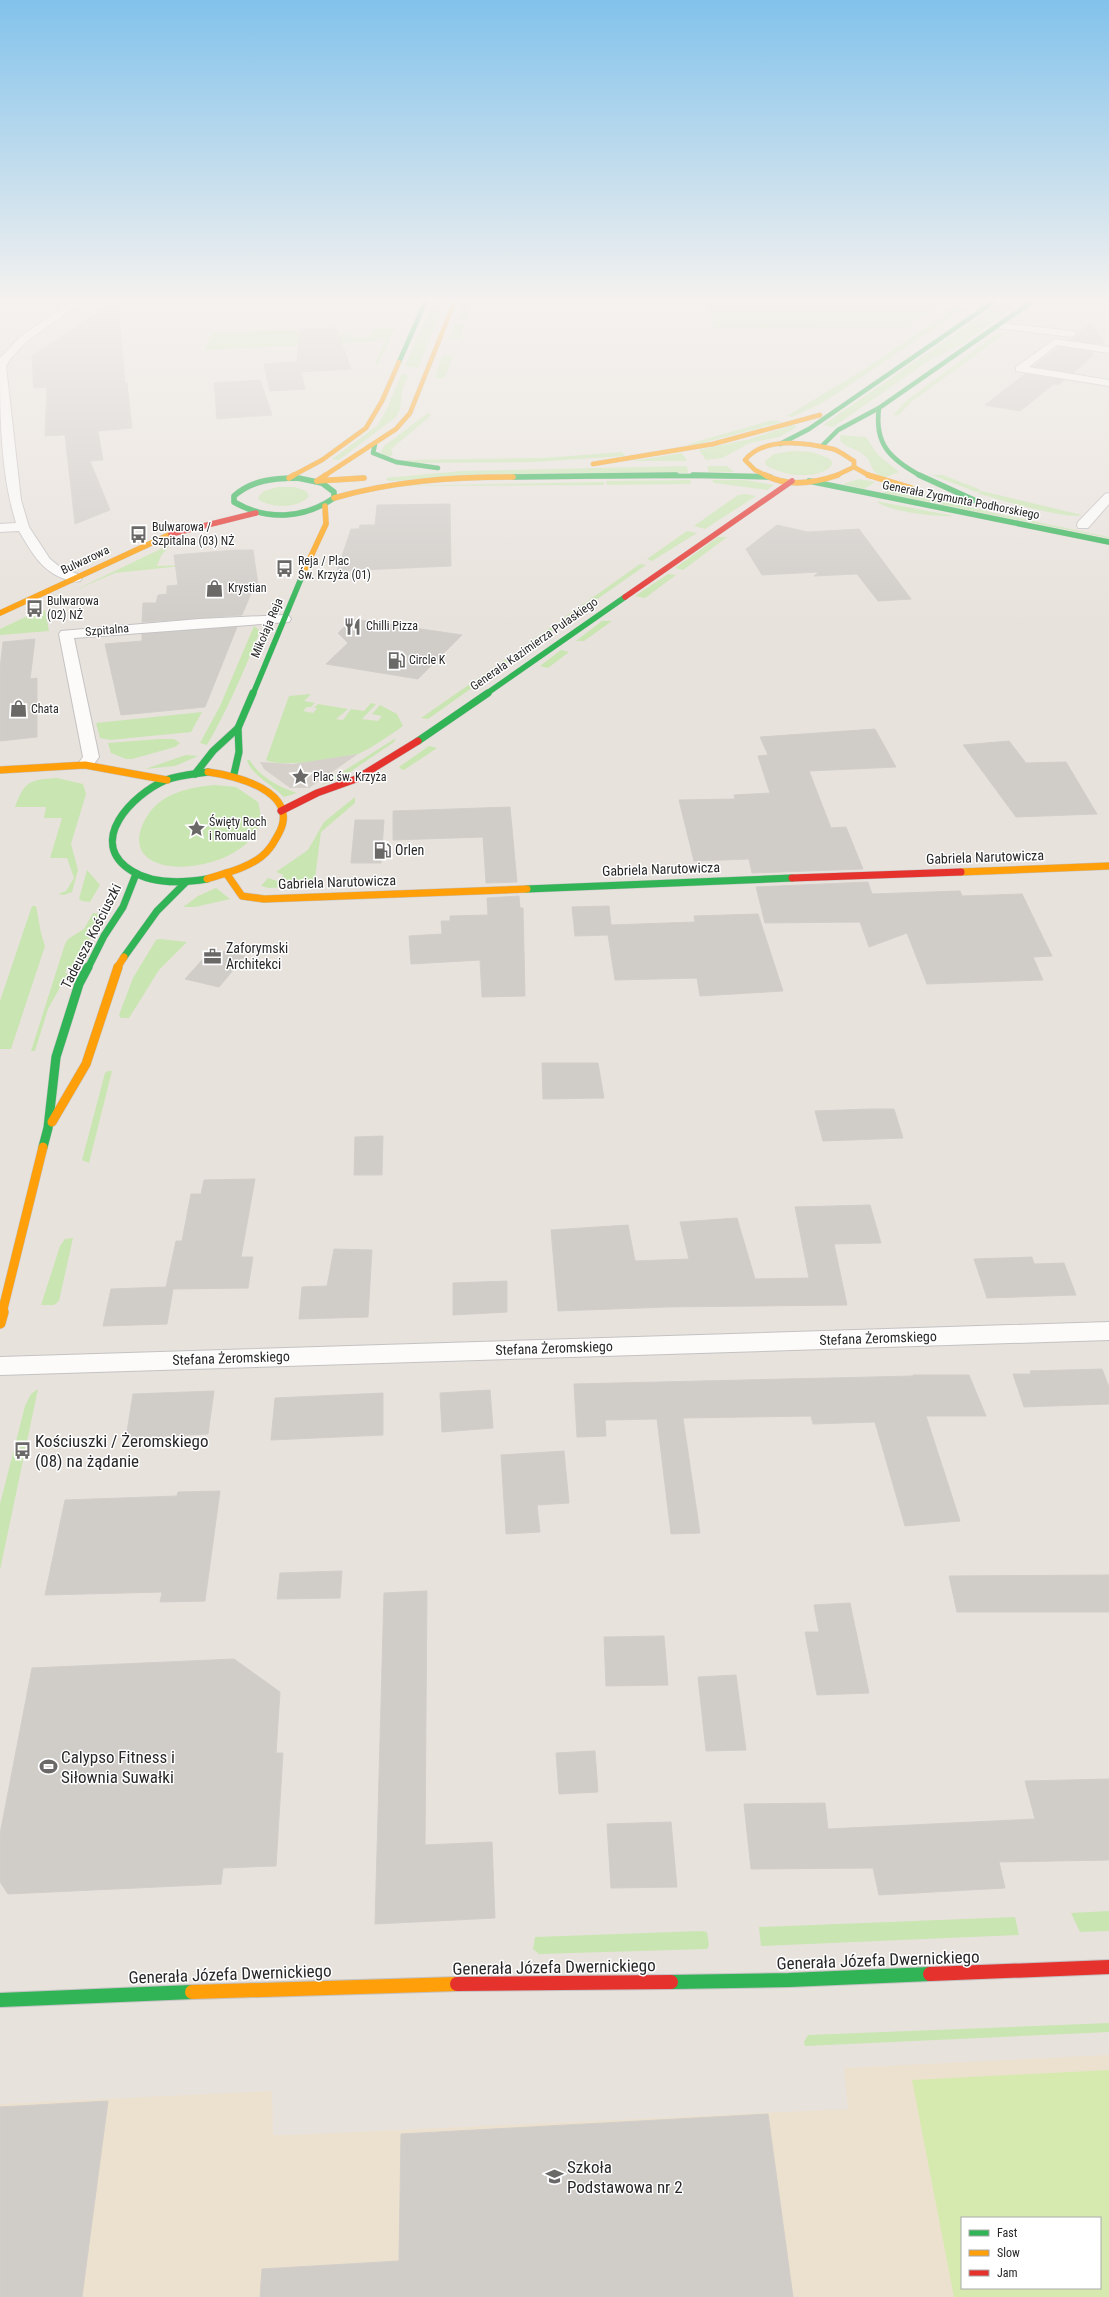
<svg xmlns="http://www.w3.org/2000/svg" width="1109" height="2297" viewBox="0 0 1109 2297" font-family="'Roboto Condensed',sans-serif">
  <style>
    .education { fill: #ece1cf; fill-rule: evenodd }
    .green { fill: #c9e5b2 }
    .pitch { fill: #d6eaaf; fill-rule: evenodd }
    .plaza { fill: #d6d0cb }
    .building { fill: #d0ccc8; stroke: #d2cec9 }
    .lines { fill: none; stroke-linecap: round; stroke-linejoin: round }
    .street-casing { stroke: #c4c2c3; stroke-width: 2 }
    .fast-far4-casing { stroke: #c4c2c3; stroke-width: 5 }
    .fast-far3-casing { stroke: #c4c2c3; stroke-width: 6 }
    .fast-far2-casing { stroke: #c4c2c3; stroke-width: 8 }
    .fast-far1-casing { stroke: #c4c2c3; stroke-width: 10 }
    .fast-casing { stroke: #c4c2c3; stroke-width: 16 }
    .slow-far5-casing { stroke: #c4c2c3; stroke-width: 5 }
    .slow-far4-casing { stroke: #c4c2c3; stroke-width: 6 }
    .slow-far3-casing { stroke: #c4c2c3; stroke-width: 8 }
    .slow-far2-casing { stroke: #c4c2c3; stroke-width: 10 }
    .slow-far1-casing { stroke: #c4c2c3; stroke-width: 12 }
    .slow-casing { stroke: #c4c2c3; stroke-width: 16 }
    .jam-far2-casing { stroke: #c4c2c3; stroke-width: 6 }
    .jam-far1-casing { stroke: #c4c2c3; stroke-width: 8 }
    .jam-casing { stroke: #c4c2c3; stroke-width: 16 }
    .street { fill: #fcfbfa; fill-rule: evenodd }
    .fast-far4 { stroke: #30b455; stroke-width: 4.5 }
    .fast-far3 { stroke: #30b455; stroke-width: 5.5 }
    .fast-far2 { stroke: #30b455; stroke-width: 7 }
    .fast-far1 { stroke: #30b455; stroke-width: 9 }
    .fast { stroke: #30b455; stroke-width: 14 }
    .slow-far5 { stroke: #ff9f0a; stroke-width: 4.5 }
    .slow-far4 { stroke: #ff9f0a; stroke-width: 5.5 }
    .slow-far3 { stroke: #ff9f0a; stroke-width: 7 }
    .slow-far2 { stroke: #ff9f0a; stroke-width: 9 }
    .slow-far1 { stroke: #ff9f0a; stroke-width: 11 }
    .slow { stroke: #ff9f0a; stroke-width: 14 }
    .jam-far2 { stroke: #e5322d; stroke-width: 5.5 }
    .jam-far1 { stroke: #e5322d; stroke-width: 7 }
    .jam { stroke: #e5322d; stroke-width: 14 }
    .labels { text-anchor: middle; stroke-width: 3; stroke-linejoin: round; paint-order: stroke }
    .far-street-label { font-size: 12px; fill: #282828; stroke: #fff }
    .far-poi-label { font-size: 12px; fill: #282828; stroke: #fff; text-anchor: start }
    .poi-label { font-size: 14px; fill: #282828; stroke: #fff; text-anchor: start }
    .street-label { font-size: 14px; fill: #282828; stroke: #fff }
    .near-poi-label { font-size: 17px; fill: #282828; stroke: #fff; text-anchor: start }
    .near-street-label { font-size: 17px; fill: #282828; stroke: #fff }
  </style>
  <rect width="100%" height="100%" fill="#e8e2dc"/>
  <path class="education" d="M 1109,2055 L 1109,2297 L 0,2297 L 0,2104 L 272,2091 L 273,2135 L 292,2135 L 848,2109 L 844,2068 ZM 962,2218 L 1100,2218 L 1100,2288 L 962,2288 Z"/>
  <g class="green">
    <path d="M 432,303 L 442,303 L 441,311 L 418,368 L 405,366 Z"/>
    <path d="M 463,303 L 472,303 L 466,321 L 458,321 Z"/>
    <path d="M 707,303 L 945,303 L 908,327 L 715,329 Z"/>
    <path d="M 1000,303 L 1019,303 L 962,344 L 930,360 L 833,427 L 823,425 Z"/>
    <path d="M 956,307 L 964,309 L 824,402 L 792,417 L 787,416 L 868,367 Z"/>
    <path d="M 455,324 L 465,324 L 460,339 L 449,338 Z"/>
    <path d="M 395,328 L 377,365 L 375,365 L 386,339 L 377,339 L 376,341 L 205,350 L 212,333 L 295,329 L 296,332 L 300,332 L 300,336 L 350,334 L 351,338 L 370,337 L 374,329 Z"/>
    <path d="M 1009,331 L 911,402 L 899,415 L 893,415 L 906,401 L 995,335 Z"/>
    <path d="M 453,355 L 445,378 L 435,378 L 442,356 Z"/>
    <path d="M 402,373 L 408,376 L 402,390 L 400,410 L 396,417 L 339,460 L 332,459 L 377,426 L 386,411 Z"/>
    <path d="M 428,413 L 431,415 L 427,419 L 391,449 L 393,455 L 386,457 L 381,452 L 384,446 Z"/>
    <path d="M 773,420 L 782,422 L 691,446 L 689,444 Z"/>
    <path d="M 792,425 L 797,427 L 779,437 L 750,443 L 722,458 L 706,460 L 699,450 L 750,439 Z"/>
    <path d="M 840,435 L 866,437 L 877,454 L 899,472 L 884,478 C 867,470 875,464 864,455 C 857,449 848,448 841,442 Z"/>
    <path d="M 792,451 L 812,452 L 828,458 L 832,461 L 832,465 C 819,481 781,476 766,465 L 765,461 L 774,454 Z"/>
    <path d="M 622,452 L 625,456 L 533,462 L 420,463 L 402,460 L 543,458 Z"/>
    <path d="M 682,453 L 687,461 L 632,461 Z"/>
    <path d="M 687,466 L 688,473 L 388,481 L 386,478 L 461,471 Z"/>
    <path d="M 707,466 L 727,466 L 734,472 L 709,473 Z"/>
    <path d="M 932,475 L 943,475 L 981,490 L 976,492 Z"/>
    <path d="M 859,479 L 875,482 L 864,489 L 843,484 Z"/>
    <path d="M 691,480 L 690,484 L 607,485 L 606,481 Z"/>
    <path d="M 712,480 L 745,480 L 774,485 L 767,490 L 714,483 Z"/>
    <path d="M 604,482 L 604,485 L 395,486 Z"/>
    <path d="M 278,487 L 294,487 L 306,491 L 309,496 C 299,509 271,508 259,500 L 258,497 L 264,491 Z"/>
    <path d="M 893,487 L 994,513 L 1109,537 L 1109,538 L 883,493 Z"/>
    <path d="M 982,491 L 1082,515 C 1068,520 995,499 977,493 Z"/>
    <path d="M 745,494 L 756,496 L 705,529 L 694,526 L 738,495 Z"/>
    <path d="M 876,501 L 954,516 C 937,517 888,512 876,501 Z"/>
    <path d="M 687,531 L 697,533 L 652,561 L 647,559 Z"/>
    <path d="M 718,537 L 727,537 L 683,570 L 675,568 Z"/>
    <path d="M 171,544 L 161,556 L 157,566 L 191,565 L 115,573 L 73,591 Z"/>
    <path d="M 104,549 L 112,549 L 95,562 L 74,566 L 89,556 Z"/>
    <path d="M 640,564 L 646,565 L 533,644 L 520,649 Z"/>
    <path d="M 668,574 L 676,575 L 645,598 L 635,596 Z"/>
    <path d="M 45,610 L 49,631 L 0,635 L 0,629 L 38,611 Z"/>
    <path d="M 602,621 L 612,621 L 584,641 L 576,641 Z"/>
    <path d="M 254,626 L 260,631 C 245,669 228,709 207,745 L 200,743 L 220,706 Z"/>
    <path d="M 561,650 L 569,652 L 548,668 L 540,666 Z"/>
    <path d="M 506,659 L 510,661 L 428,719 L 421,718 Z"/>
    <path d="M 311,694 L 304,701 L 315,703 L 311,707 L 307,707 L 303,711 L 313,713 L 317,708 L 314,708 L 318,704 L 348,709 L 336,719 L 343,720 L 351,709 L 364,711 L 371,703 L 376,704 L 362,719 L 378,721 L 382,716 L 372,714 L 380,705 L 397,714 L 403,726 C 392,734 370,749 358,754 C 343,759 279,768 266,760 L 289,696 Z"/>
    <path d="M 202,712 L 191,732 L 110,740 L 100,738 L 96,723 Z"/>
    <path d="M 396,738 L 394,742 L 344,776 L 320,786 Z"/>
    <path d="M 159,739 L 174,739 L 180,743 L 175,747 L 132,759 L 126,759 L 111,753 L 108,743 Z"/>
    <path d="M 429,746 L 437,748 L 404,770 L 401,769 L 399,767 Z"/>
    <path d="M 186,755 L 198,756 L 175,766 L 145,769 Z"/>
    <path d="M 247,760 L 250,760 C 258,776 280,788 297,793 L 284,797 C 273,785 250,774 247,760 Z"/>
    <path d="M 57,778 L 83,784 L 86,794 L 71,844 L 78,870 L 72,892 L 64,895 L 58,894 L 66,891 L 74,878 L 67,858 L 50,858 L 62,818 L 45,818 L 44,817 L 46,807 L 15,807 C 25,780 30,780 57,778 Z"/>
    <path d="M 215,785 L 236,787 L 258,802 C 260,810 262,819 259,826 C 238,878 108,885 146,818 C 160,793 190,787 215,785 Z"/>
    <path d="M 355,797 L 355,803 L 321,832 L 315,878 L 306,886 L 269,888 L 261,886 L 268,878 L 277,881 L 284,875 L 276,872 L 308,850 L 324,822 Z"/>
    <path d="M 87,870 L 100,885 L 90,902 L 82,901 L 79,899 Z"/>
    <path d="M 216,888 L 230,899 L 195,907 L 183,907 L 198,896 Z"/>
    <path d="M 32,906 L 36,906 L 41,933 L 45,946 L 11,1049 L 0,1049 L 0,1001 Z"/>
    <path d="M 93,913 L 104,914 L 71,970 L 67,969 L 65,973 L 68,973 L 48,1009 L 35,1051 L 31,1051 L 65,944 L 68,939 L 84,929 Z"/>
    <path d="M 160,939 L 187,942 L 159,970 L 129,1018 L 121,1018 L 119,1015 L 133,978 L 156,940 Z"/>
    <path d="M 108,1071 L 112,1071 L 89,1163 L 82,1160 L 105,1073 Z"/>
    <path d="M 73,1238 L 59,1301 L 54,1305 L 41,1305 L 60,1246 L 65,1239 Z"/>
    <path d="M 38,1389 L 0,1570 L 0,1504 L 25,1406 L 31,1394 Z"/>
    <path d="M 1109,1911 L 1109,1931 L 1080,1932 L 1071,1913 Z"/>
    <path d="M 1015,1917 L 1019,1935 L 761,1946 L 759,1927 Z"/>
    <path d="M 701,1931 L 707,1932 L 709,1945 L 707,1949 L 539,1954 L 533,1949 L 535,1937 Z"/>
    <path d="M 1109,2023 L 1109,2032 L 805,2046 L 804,2042 L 808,2035 Z"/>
  </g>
  <path class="pitch" d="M 1109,2070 L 1109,2297 L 954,2297 L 912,2080 ZM 962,2218 L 1100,2218 L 1100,2288 L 962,2288 Z"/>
  <path class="plaza" d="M 358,754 L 309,788 L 290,788 L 264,769 L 260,762 L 293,764 Z"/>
  <g class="building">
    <path d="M 113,303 L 118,303 L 125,384 L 127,383 L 132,428 L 98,431 L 103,460 L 90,461 L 110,510 L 75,524 L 65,435 L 45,436 L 47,387 L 34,388 L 32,356 Z"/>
    <path d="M 1090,323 L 1104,342 L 1101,344 L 1069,340 L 1078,335 L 1078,333 Z"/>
    <path d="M 336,328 L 351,369 L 301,372 L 305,389 L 270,391 L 264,364 L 297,362 L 300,329 Z"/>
    <path d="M 1059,347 L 1092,352 L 1091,353 L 1094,354 L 1073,373 L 1034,366 Z"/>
    <path d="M 1025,374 L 1064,380 L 1058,385 L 1054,384 L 1020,411 L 985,405 Z"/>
    <path d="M 260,380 L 272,415 L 217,419 L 214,383 Z"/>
    <path d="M 450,504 L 451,566 L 337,571 L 351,529 L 359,529 L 360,525 L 375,525 L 377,505 Z"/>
    <path d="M 777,525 L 808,532 L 859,529 L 911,599 L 878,601 L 857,574 L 814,576 L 819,572 L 762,575 L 746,549 Z"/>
    <path d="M 235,550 L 253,550 L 259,591 L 252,591 L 242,615 L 142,622 L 143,603 L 156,603 L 158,595 L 167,594 L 167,586 L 178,585 L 174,555 Z"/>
    <path d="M 353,619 L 462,635 L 418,679 L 326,664 L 348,643 L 338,633 Z"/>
    <path d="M 237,627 L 205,707 L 121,715 L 105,644 L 142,641 L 142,634 Z"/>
    <path d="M 35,639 L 30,679 L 37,678 L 37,737 L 0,741 L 0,668 L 3,642 Z"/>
    <path d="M 875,729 L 896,767 L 809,771 L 831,828 L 846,827 L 863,869 L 752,873 L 749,859 L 694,861 L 679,800 L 735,799 L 734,795 L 770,793 L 758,756 L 768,755 L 760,737 Z"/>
    <path d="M 1009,741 L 1026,763 L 1066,762 L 1097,814 L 1016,817 L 963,745 Z"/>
    <path d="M 510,807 L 517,882 L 486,883 L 483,837 L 393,840 L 393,811 Z"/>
    <path d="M 355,820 L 384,820 L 381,863 L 351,863 Z"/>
    <path d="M 868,882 L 872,894 L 960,891 L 962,896 L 1022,894 L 1052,956 L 1033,957 L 1043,980 L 927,984 L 907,933 L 869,947 L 860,922 L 765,923 L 756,887 Z"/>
    <path d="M 519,896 L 520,908 L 523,908 L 525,996 L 482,997 L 480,960 L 411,964 L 409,936 L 442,934 L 441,921 L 450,921 L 450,916 L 488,915 L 487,898 Z"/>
    <path d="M 609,906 L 611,925 L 695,922 L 694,916 L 758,914 L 783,991 L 700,996 L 697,978 L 615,980 L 608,935 L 575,936 L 572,907 Z"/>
    <path d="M 212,949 L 245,956 L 219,987 L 185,979 Z"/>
    <path d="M 542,1063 L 598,1063 L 604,1098 L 543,1099 Z"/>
    <path d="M 870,1109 L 894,1109 L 903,1138 L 823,1141 L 815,1111 Z"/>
    <path d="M 383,1136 L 382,1175 L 354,1175 L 355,1137 Z"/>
    <path d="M 255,1179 L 241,1257 L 253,1257 L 248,1288 L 173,1289 L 167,1324 L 103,1326 L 111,1289 L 166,1287 L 176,1241 L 182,1241 L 191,1194 L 201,1194 L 204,1180 Z"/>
    <path d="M 870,1205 L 881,1243 L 834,1244 L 847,1305 L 666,1307 L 558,1311 L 551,1230 L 628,1225 L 635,1261 L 689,1259 L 680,1222 L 737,1218 L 755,1279 L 809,1278 L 795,1207 Z"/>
    <path d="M 334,1249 L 372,1250 L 368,1317 L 299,1319 L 302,1287 L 327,1286 Z"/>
    <path d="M 1032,1257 L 1034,1264 L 1064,1263 L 1076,1295 L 987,1298 L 974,1259 Z"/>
    <path d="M 507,1281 L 507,1312 L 453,1315 L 453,1283 Z"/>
    <path d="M 1102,1369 L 1109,1387 L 1109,1404 L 1024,1407 L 1013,1374 L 1031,1374 L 1030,1371 Z"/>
    <path d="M 913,1375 L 969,1375 L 986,1416 L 926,1416 L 960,1521 L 905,1526 L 875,1422 L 813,1424 L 811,1416 L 683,1418 L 700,1533 L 671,1534 L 657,1419 L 605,1420 L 606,1436 L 577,1437 L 574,1384 L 913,1376 Z"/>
    <path d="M 490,1390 L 493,1428 L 442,1432 L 440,1393 Z"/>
    <path d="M 214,1391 L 208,1434 L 126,1438 L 133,1394 Z"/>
    <path d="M 383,1393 L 383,1435 L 271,1440 L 275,1398 Z"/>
    <path d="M 564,1451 L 569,1503 L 537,1505 L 540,1532 L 506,1534 L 501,1455 Z"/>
    <path d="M 220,1491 L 205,1601 L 160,1602 L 162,1592 L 45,1595 L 65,1500 L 177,1496 L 178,1492 Z"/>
    <path d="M 342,1571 L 340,1598 L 277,1599 L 280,1573 Z"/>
    <path d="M 1109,1575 L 1109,1612 L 957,1612 L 949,1576 Z"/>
    <path d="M 427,1591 L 425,1845 L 492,1842 L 495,1918 L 375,1924 L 384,1593 Z"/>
    <path d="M 850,1603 L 869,1693 L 817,1695 L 805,1632 L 819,1632 L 814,1605 Z"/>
    <path d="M 664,1636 L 668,1685 L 606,1686 L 604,1637 Z"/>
    <path d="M 234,1659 L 280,1692 L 276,1753 L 283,1753 L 276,1866 L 223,1868 L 221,1884 L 8,1894 L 0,1882 L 0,1834 L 32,1668 Z"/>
    <path d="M 736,1675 L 746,1750 L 706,1751 L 698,1677 Z"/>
    <path d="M 595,1751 L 598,1792 L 559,1794 L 556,1753 Z"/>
    <path d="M 1109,1779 L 1109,1860 L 999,1862 L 1005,1888 L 879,1895 L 873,1868 L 751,1869 L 744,1804 L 825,1803 L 828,1829 L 1035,1819 L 1025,1781 Z"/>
    <path d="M 671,1822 L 677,1887 L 611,1888 L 607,1824 Z"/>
    <path d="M 108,2101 L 82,2297 L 0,2297 L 0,2107 Z"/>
    <path d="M 768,2114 L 793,2297 L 260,2297 L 262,2269 L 399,2261 L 401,2134 Z"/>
  </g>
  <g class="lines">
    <defs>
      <g id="street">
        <path d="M 69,303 L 81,303 L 27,341 L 11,358 L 6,366 L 21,500 L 29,527 L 50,559 L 60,567 L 80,575 L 82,578 L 80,581 C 73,583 68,580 62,578 C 40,569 31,551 19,531 L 0,532 L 0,524 L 16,523 C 0,471 0,413 0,358 L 20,337 Z"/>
        <path d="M 1000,323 L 1072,331 L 1077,334 L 1072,337 L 996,328 L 995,326 Z"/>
        <path d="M 1055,339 L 1109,347 L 1109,353 L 1057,345 L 1029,367 L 1109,380 L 1109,386 L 1016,371 L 1016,367 Z"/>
        <path d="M 1109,493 L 1109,504 L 1088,528 L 1078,528 L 1077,525 L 1078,522 L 1105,494 Z"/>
        <path d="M 284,615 L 289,616 L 291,619 L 289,622 L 74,638 L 99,757 L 91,768 L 79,768 L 77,765 L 83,757 L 59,634 L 61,631 L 199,619 Z"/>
        <path d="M 1109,1322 L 1109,1340 L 0,1375 L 0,1357 Z"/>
      </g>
      <g id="fast-far4">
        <path d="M 399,362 L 425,303"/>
        <path d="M 879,408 C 874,444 890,459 921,476"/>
        <path d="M 375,444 L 373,453 L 396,462 L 438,468"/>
        <path d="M 780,444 L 809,429 L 992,303"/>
        <path d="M 822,446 L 838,430 L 879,408 L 1030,303"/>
        <path d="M 589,476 L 734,476"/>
      </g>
      <g id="fast-far3">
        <path d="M 693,475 L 770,477"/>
        <path d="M 919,475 L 976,501"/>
        <path d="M 513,477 L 676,475"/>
        <path d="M 298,478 L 322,483 L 334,492 L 334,498 C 303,519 267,521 234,502 L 234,496 C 252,480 274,478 298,478 Z"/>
        <path d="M 809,481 L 1109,542"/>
        <path d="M 253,694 L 305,569"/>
        <path d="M 486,694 L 625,597"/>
      </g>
      <g id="fast-far2">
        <path d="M 418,741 L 488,693"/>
        <path d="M 195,774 L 213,751 L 238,728"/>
        <path d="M 234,774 L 239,752 L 238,728 L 253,693"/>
        <path d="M 207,879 C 183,883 154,885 132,871 C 85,842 133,794 166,780 C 179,775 194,774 208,772"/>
        <path d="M 527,889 L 792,878"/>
        <path d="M 124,957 L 157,911 L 186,882"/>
        <path d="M 88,968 L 104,936 L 123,907 L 136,874"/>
      </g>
      <path id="fast-far1" d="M 43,1147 L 48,1128 L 56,1057 L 79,984 L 88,967"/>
      <g id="fast">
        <path d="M 671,1982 L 789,1980 L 930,1974"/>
        <path d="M 0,2000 L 192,1992"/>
      </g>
      <g id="slow-far5">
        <path d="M 593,464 L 713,444 L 820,415"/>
        <path d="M 854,467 L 870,476"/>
        <path d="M 292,476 L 322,460 L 366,428 L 382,401 L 399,362"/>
        <path d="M 324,476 L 396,429 L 410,413 L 454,303"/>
        <path d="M 767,476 L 755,470 L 745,460 C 765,436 805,442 833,449 C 840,451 847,457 854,461 L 854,467 L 835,476"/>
      </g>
      <g id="slow-far4">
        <path d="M 765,475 C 787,487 815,483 838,475"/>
        <path d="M 868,475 L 911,488"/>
        <path d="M 289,478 L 294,475"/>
        <path d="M 317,481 L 364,478"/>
        <path d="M 317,481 L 326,475"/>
        <path d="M 334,498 C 393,481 452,477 513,477"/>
        <path d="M 305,569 L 326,524 L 325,506"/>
        <path d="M 0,613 L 171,534"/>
      </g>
      <g id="slow-far3">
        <path d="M 0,770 L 85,765 L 167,780"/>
        <path d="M 961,872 L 1109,866"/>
        <path d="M 226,873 L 242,896 L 264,899 L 527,889"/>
        <path d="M 207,879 C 225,873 245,869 261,857 C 270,850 274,842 279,833 C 301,792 235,775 208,772"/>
        <path d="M 117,968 L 124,957"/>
      </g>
      <g id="slow-far2">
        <path d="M 52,1122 L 86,1064 L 118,967"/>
        <path d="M 2,1313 L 43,1147"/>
      </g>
      <path id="slow-far1" d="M 0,1323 L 3,1312"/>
      <path id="slow" d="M 192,1992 L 457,1984"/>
      <g id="jam-far2">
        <path d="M 171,534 L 256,513"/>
        <path d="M 625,597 L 792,481"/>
      </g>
      <g id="jam-far1">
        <path d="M 281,811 L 317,793 L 356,779 L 418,741"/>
        <path d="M 792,878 L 961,872"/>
      </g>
      <g id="jam">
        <path d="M 930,1974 L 1109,1967"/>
        <path d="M 457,1984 L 671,1982"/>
      </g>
    </defs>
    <use href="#street" class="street-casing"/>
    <use href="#fast-far4" class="fast-far4-casing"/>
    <use href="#fast-far3" class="fast-far3-casing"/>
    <use href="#fast-far2" class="fast-far2-casing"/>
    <use href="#fast-far1" class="fast-far1-casing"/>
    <use href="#fast" class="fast-casing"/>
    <use href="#slow-far5" class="slow-far5-casing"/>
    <use href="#slow-far4" class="slow-far4-casing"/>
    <use href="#slow-far3" class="slow-far3-casing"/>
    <use href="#slow-far2" class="slow-far2-casing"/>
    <use href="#slow-far1" class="slow-far1-casing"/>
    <use href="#slow" class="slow-casing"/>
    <use href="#jam-far2" class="jam-far2-casing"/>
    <use href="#jam-far1" class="jam-far1-casing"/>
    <use href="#jam" class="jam-casing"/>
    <use href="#street" class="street"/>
    <use href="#fast-far4" class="fast-far4"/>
    <use href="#fast-far3" class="fast-far3"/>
    <use href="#fast-far2" class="fast-far2"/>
    <use href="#fast-far1" class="fast-far1"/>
    <use href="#fast" class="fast"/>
    <use href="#slow-far5" class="slow-far5"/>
    <use href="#slow-far4" class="slow-far4"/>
    <use href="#slow-far3" class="slow-far3"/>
    <use href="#slow-far2" class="slow-far2"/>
    <use href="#slow-far1" class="slow-far1"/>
    <use href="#slow" class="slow"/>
    <use href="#jam-far2" class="jam-far2"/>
    <use href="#jam-far1" class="jam-far1"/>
    <use href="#jam" class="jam"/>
  </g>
  <linearGradient id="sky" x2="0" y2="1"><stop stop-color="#82c2eb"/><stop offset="0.48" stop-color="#f5f2ef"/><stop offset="1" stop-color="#f5f2ef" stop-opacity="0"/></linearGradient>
  <rect width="1109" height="625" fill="url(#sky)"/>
  <defs>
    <symbol id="bus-bare" viewBox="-9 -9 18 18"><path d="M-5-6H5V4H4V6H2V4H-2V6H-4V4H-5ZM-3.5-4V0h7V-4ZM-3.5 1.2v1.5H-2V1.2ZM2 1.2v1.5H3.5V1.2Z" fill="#6b6967" stroke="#fff" stroke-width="2.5" paint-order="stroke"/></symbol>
    <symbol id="shop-bare" viewBox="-9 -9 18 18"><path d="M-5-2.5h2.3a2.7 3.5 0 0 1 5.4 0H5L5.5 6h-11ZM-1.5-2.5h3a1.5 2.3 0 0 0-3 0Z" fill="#6b6967" stroke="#fff" stroke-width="2.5" paint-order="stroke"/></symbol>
    <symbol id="restaurant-bare" viewBox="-9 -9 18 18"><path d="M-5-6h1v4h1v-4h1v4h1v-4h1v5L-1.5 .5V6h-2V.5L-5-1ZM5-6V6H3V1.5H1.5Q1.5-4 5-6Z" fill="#6b6967" stroke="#fff" stroke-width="2.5" paint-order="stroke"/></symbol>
    <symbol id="fuel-bare" viewBox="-9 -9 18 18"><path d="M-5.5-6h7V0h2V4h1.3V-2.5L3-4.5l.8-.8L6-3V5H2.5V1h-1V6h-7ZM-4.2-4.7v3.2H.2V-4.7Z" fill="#6b6967" stroke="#fff" stroke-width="2.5" paint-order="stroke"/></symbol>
    <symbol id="sight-bare" viewBox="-9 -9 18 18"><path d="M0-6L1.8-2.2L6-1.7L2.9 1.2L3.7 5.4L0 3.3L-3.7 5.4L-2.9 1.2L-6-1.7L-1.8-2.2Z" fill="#6b6967" stroke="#fff" stroke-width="2.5" paint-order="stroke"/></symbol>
    <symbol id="office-bare" viewBox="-9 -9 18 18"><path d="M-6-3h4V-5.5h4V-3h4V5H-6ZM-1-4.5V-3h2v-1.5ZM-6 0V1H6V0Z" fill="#6b6967" stroke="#fff" stroke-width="2.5" paint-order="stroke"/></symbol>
    <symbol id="stadium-bare" viewBox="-9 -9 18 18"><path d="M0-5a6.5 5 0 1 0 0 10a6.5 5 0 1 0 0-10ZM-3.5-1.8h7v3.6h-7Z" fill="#6b6967" stroke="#fff" stroke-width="2.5" paint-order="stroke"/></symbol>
    <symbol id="school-bare" viewBox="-9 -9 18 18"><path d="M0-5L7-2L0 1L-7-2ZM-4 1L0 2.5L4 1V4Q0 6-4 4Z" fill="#6b6967" stroke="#fff" stroke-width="2.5" paint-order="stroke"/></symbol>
  </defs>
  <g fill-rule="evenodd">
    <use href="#bus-bare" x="126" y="522" width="25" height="25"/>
    <use href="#bus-bare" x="272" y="556" width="25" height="25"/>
    <use href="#shop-bare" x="202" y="576" width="25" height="25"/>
    <use href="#bus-bare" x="22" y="596" width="25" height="25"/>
    <use href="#restaurant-bare" x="340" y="614" width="25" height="25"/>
    <use href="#fuel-bare" x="384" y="648" width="25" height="25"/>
    <use href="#shop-bare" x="6" y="696" width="25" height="25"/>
    <use href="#sight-bare" x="288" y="764" width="25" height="25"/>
    <use href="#sight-bare" x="184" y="816" width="25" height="25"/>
    <use href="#fuel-bare" x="370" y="838" width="25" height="25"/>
    <use href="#office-bare" x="200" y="944" width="25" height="25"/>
    <use href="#bus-bare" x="10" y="1438" width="25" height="25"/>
    <use href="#stadium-bare" x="36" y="1754" width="25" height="25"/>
    <use href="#school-bare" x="542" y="2164" width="25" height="25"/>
  </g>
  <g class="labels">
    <g class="far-street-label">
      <text transform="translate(961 500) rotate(11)" y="4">Generała Zygmunta Podhorskiego</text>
      <text transform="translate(85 560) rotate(-25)" y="4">Bulwarowa</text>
      <text transform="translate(267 628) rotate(-67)" y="4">Mikołaja Reja</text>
      <text transform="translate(107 630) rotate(-5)" y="4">Szpitalna</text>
      <text transform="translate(534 644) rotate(-35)" y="4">Generała Kazimierza Pułaskiego</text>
    </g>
    <g class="far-poi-label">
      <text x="152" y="531">Bulwarowa /<tspan x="152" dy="14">Szpitalna (03) NŻ</tspan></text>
      <text x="298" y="565">Reja / Plac<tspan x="298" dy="14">Św. Krzyża (01)</tspan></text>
      <text x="228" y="592">Krystian</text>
      <text x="47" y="605">Bulwarowa<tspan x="47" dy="14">(02) NŻ</tspan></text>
      <text x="366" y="630">Chilli Pizza</text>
      <text x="409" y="664">Circle K</text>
      <text x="31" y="713">Chata</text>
      <text x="313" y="781">Plac św. Krzyża</text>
      <text x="209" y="826">Święty Roch<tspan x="209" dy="14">i Romuald</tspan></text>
    </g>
    <g class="poi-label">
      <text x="395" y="855">Orlen</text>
      <text x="226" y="953">Zaforymski<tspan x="226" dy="16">Architekci</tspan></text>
    </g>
    <g class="street-label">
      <text transform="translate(985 857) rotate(-2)" y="5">Gabriela Narutowicza</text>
      <text transform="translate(661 869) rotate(-2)" y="5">Gabriela Narutowicza</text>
      <text transform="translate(337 882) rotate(-2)" y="5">Gabriela Narutowicza</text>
      <text transform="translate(91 936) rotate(-63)" y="5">Tadeusza Kościuszki</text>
      <text transform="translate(878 1338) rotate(-2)" y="5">Stefana Żeromskiego</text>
      <text transform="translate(554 1348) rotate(-2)" y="5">Stefana Żeromskiego</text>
      <text transform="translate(231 1358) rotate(-2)" y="5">Stefana Żeromskiego</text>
    </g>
    <g class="near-poi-label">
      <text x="35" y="1447">Kościuszki / Żeromskiego<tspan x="35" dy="20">(08) na żądanie</tspan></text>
      <text x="61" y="1763">Calypso Fitness i<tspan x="61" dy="20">Siłownia Suwałki</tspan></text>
      <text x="567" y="2173">Szkoła<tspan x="567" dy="20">Podstawowa nr 2</tspan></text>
    </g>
    <g class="near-street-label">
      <text transform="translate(878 1960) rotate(-2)" y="6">Generała Józefa Dwernickiego</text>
      <text transform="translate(554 1967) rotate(-1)" y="6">Generała Józefa Dwernickiego</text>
      <text transform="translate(230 1974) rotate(-2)" y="6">Generała Józefa Dwernickiego</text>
    </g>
  </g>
  <rect x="961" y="2217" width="140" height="72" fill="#ffffff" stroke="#a9a9a9"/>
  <rect x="969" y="2230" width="20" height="6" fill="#30b455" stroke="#a9a9a9"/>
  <text x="997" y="2237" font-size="12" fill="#282828">Fast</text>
  <rect x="969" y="2250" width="20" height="6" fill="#ff9f0a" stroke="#a9a9a9"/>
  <text x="997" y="2257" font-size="12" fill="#282828">Slow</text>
  <rect x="969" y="2270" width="20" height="6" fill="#e5322d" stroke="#a9a9a9"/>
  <text x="997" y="2277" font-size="12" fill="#282828">Jam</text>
</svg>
